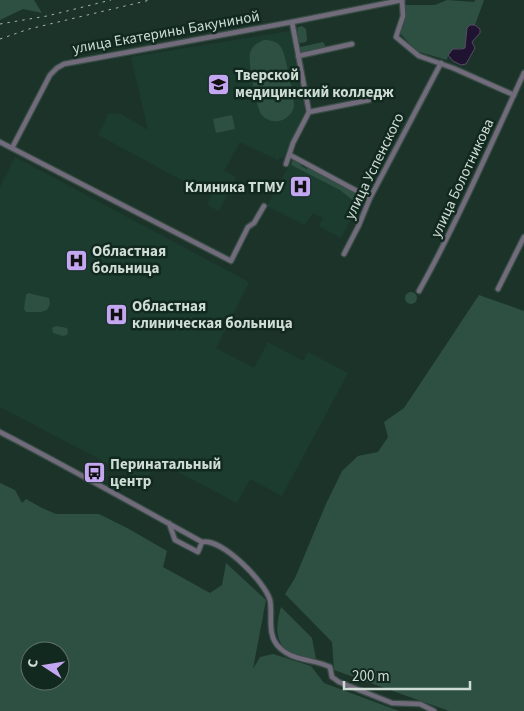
<svg xmlns="http://www.w3.org/2000/svg" width="524" height="711" viewBox="0 0 524 711" font-family="'Source Sans 3',sans-serif">
  <style>
    .built { fill: #1c3c30 }
    .green { fill: #2e5043; fill-rule: evenodd }
    .water { fill: #201331; stroke: #544f62 }
    .lines { fill: none; stroke-linecap: round; stroke-linejoin: round }
    .minor-casing { stroke: #384e45; stroke-width: 7 }
    .minor { stroke: #716b7b; stroke-width: 4.5 }
    .rail { stroke: #a6b6ae; stroke-width: 1; stroke-dasharray: 2.5 5; stroke-linecap: butt }
    .labels { text-anchor: middle; stroke-width: 5; stroke-linejoin: round; paint-order: stroke }
    .street-label { font-size: 15px; fill: #cedcd5; stroke: #122920 }
    .poi-label { font-size: 15px; font-weight: bold; fill: #cedcd5; stroke: #122920; text-anchor: start }
  </style>
  <rect width="100%" height="100%" fill="#1c332a"/>
  <g class="built">
    <path d="M 290,31 L 305,112 L 283,158 L 280,157 L 278,160 L 274,158 L 276,154 L 273,158 L 240,142 L 224,171 L 236,177 L 219,211 L 207,205 L 211,196 L 98,135 L 109,113 L 121,114 L 148,130 L 131,57 Z"/>
    <path d="M 15,157 L 249,282 L 216,348 L 254,368 L 268,342 L 303,361 L 308,352 L 348,373 L 282,496 L 250,479 L 237,503 L 157,461 L 145,483 L 0,407 L 0,187 Z"/>
    <path d="M 290,164 L 361,200 L 341,238 L 319,226 L 323,218 L 313,213 L 305,224 L 303,224 L 267,206 Z"/>
  </g>
  <g class="green">
    <path d="M 0,0 L 34,0 L 42,13 L 23,9 L 0,20 Z"/>
    <path d="M 447,0 L 474,2 L 475,0 L 484,0 L 475,25 L 470,25 L 467,34 L 465,48 L 453,49 L 448,55 L 447,60 L 416,51 L 399,32 L 405,21 L 405,5 L 435,5 Z"/>
    <path d="M 302,26 L 306,29 L 307,39 L 306,42 L 300,43 C 296,39 297,33 298,27 Z"/>
    <path d="M 264,40 C 270,40 277,41 281,47 C 285,52 295,100 294,107 C 292,114 286,120 278,121 C 271,122 265,119 261,114 C 256,106 248,62 250,53 C 252,46 257,43 264,40 Z"/>
    <path d="M 323,42 L 326,47 L 301,53 L 300,47 Z"/>
    <path d="M 232,115 L 235,129 L 216,133 L 213,119 Z"/>
    <path d="M 293,159 L 302,163 L 301,166 L 307,169 L 309,167 L 366,198 L 356,217 L 353,216 L 356,209 L 353,207 L 355,202 L 340,190 L 293,166 L 291,164 Z"/>
    <circle cx="411" cy="298" r="6"/>
    <path d="M 28,293 L 49,298 L 50,304 L 47,310 L 41,312 L 26,312 L 24,309 L 26,295 Z"/>
    <path d="M 479,295 L 524,311 L 524,711 L 449,711 L 334,670 L 332,642 L 285,594 L 295,578 L 326,504 L 342,471 L 358,456 L 378,452 L 388,437 L 384,422 L 404,408 Z"/>
    <path d="M 56,326 L 67,328 L 68,331 L 67,335 L 63,336 L 53,333 L 52,328 Z"/>
    <path d="M 0,483 L 15,490 L 22,503 L 26,499 L 42,508 L 56,514 L 99,514 L 129,529 L 167,551 L 163,567 L 210,593 L 222,585 L 226,563 L 266,600 L 253,669 L 260,657 L 273,654 L 311,666 L 324,683 L 399,711 L 0,711 ZM 30,651 L 60,651 L 60,681 L 30,681 Z"/>
    <path d="M 281,607 L 312,638 L 316,659 C 308,657 296,655 289,651 C 273,642 277,622 281,607 Z"/>
  </g>
  <path class="water" d="M 470,25 L 475,25 L 480,29 L 480,33 L 472,42 L 475,48 L 466,64 L 461,65 L 453,61 L 448,55 L 453,49 L 462,49 L 465,48 L 467,28 Z"/>
  <g class="lines">
    <defs>
      <g id="minor">
        <path d="M 402,0 L 403,16 L 396,37 L 419,56 L 453,68 L 514,95"/>
        <path d="M 298,56 L 352,44"/>
        <path d="M 309,112 L 369,100"/>
        <path d="M 0,142 L 231,261 L 248,227 L 254,223 L 264,206"/>
        <path d="M 12,148 L 50,75 L 57,68 L 64,64 L 292,22 L 402,0"/>
        <path d="M 290,155 L 370,198"/>
        <path d="M 286,164 L 293,143 L 309,112 L 292,22"/>
        <path d="M 344,254 L 359,225 L 370,198 L 441,63"/>
        <path d="M 498,289 L 524,237"/>
        <path d="M 419,291 C 458,221 490,146 524,73"/>
        <path d="M 0,432 C 68,467 135,505 202,542 L 198,552 L 175,540 L 169,523"/>
        <path d="M 202,542 C 222,538 265,582 270,600 C 273,615 266,636 280,648 C 293,661 314,659 330,667 L 332,677 L 339,682 L 392,703 L 420,704 L 434,711"/>
      </g>
    </defs>
    <use href="#minor" class="minor-casing"/>
    <use href="#minor" class="minor"/>
    <g class="rail">
      <path d="M 0,24 L 47,16 L 111,0"/>
      <path d="M 0,39 L 29,29 L 150,0"/>
    </g>
  </g>
  <defs>
    <symbol id="university-square" viewBox="-11 -11 22 22"><rect x="-9" y="-9" width="18" height="18" rx="4" fill="#c4a7f1" stroke="#122920"/><path d="M0-5L7-2L0 1L-7-2ZM-4 1L0 2.5L4 1V4Q0 6-4 4Z" fill="#111"/></symbol>
    <symbol id="hospital-square" viewBox="-11 -11 22 22"><rect x="-9" y="-9" width="18" height="18" rx="4" fill="#c4a7f1" stroke="#122920"/><path d="M-5-5h3v3.5h4V-5h3V5h-3V1.5h-4V5h-3Z" fill="#111"/></symbol>
    <symbol id="bus-square" viewBox="-11 -11 22 22"><rect x="-9" y="-9" width="18" height="18" rx="4" fill="#c4a7f1" stroke="#122920"/><path d="M-5-6H5V4H4V6H2V4H-2V6H-4V4H-5ZM-3.5-4V0h7V-4ZM-3.5 1.2v1.5H-2V1.2ZM2 1.2v1.5H3.5V1.2Z" fill="#111"/></symbol>
  </defs>
  <g fill-rule="evenodd">
    <use href="#university-square" x="206" y="72" width="25" height="25"/>
    <use href="#hospital-square" x="288" y="174" width="25" height="25"/>
    <use href="#hospital-square" x="64" y="248" width="25" height="25"/>
    <use href="#hospital-square" x="104" y="302" width="25" height="25"/>
    <use href="#bus-square" x="82" y="460" width="25" height="25"/>
  </g>
  <g class="labels">
    <g class="street-label">
      <text transform="translate(166 32) rotate(-10)" y="5">улица Екатерины Бакуниной</text>
      <text transform="translate(374 166) rotate(-64)" y="5">улица Успенского</text>
      <text transform="translate(462 178) rotate(-65)" y="5">улица Болотникова</text>
    </g>
    <g class="poi-label">
      <text x="235" y="80">Тверской<tspan x="235" dy="17">медицинский колледж</tspan></text>
      <text x="284" y="192" text-anchor="end">Клиника ТГМУ</text>
      <text x="92" y="256">Областная<tspan x="92" dy="17">больница</tspan></text>
      <text x="132" y="311">Областная<tspan x="132" dy="17">клиническая больница</tspan></text>
      <text x="110" y="469">Перинатальный<tspan x="110" dy="17">центр</tspan></text>
    </g>
  </g>
  <g transform="translate(45 666) rotate(282)"><circle r="24" fill="#122920" stroke="#5d7168"/>
  <path d="M0-4L9 19L0 12L-9 19Z" fill="#c4a7f1"/>
  <text y="-8" font-size="14" font-weight="bold" text-anchor="middle" fill="#cedcd5">С</text>
  </g>
  <path d="M344 681v8h126v-8" fill="none" stroke="#cedcd5" stroke-width="2.5"/>
  <text x="352" y="681" font-size="15" fill="#cedcd5" stroke="#122920" stroke-width="4" paint-order="stroke">200 m</text>
</svg>
